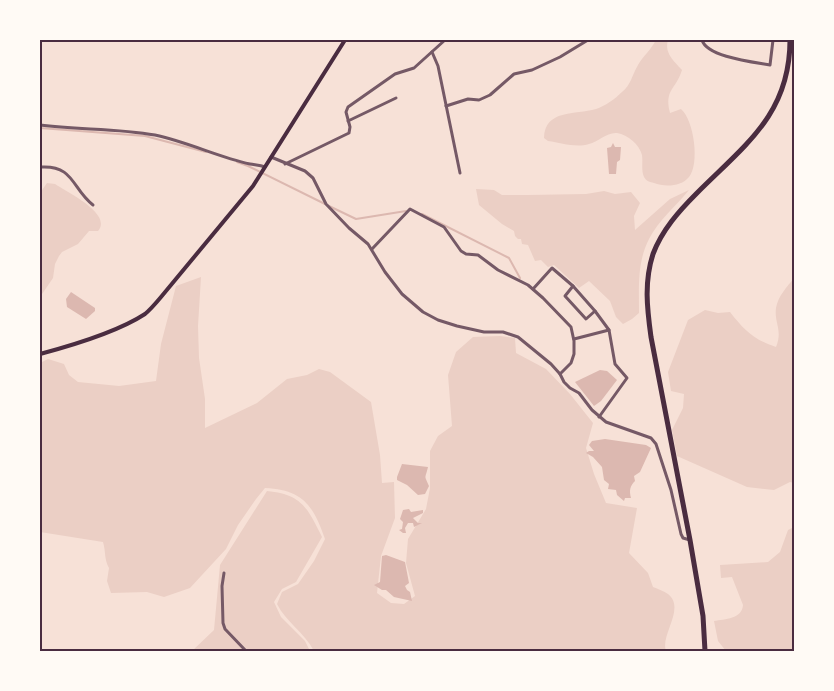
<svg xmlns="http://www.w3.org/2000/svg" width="834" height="691" viewBox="0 0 834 691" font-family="Spectral,serif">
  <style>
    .green { fill: #ebcfc5 }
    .water { fill: #dcb8b0 }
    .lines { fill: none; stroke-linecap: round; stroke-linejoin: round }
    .stream { stroke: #dcb8b0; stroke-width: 2 }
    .minor { stroke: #755966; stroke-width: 3 }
    .secondary { stroke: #4a2c40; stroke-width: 4 }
    .trunk { stroke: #4a2c40; stroke-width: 5 }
    .neatline { fill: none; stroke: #4a2c40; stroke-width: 2 }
  </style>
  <rect width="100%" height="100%" fill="#f7e1d7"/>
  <g class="green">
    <path d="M 656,40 L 668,40 C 664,53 674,61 682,70 C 676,90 664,89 670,113 L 681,109 C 694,120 700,164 689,177 C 681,187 664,187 654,183 C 650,182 646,181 644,177 C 641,171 643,162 642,155 C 639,144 628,135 617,133 C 607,132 598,142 589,144 C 576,148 561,143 548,141 L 544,138 C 545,109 575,115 596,109 C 605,106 615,99 622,92 C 631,85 632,75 638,65 C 643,56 651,50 656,40 Z"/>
    <path d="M 47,183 L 55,184 C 67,192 113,214 98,231 L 89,231 L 78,244 L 62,252 L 59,256 L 55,264 L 53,278 L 40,297 L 40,193 Z"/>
    <path d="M 476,189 L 494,190 L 502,195 L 528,195 L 586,194 L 604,191 L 615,194 L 631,192 L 640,203 L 634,216 L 635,230 L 670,199 L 689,190 C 676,206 658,221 649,239 C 637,262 639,288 639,313 L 632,319 L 623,324 L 616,317 L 610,301 L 589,281 L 579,288 L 554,265 L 548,267 L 541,260 L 535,261 L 528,245 L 522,244 L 521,239 L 518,239 L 515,236 L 514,231 L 502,224 L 479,205 Z"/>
    <path d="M 201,277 L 198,326 L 199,358 L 205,399 L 205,428 L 257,403 L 287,379 L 307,375 L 319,369 L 330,372 L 371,402 L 380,455 L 382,483 L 394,482 L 395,518 L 381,556 L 377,593 L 391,603 L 404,604 L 415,596 L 406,563 L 408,539 L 426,509 L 430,488 L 430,451 L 438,436 L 452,426 L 448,375 L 456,352 L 473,337 L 500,336 L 515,338 L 516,353 L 546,369 L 570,394 L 593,423 L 586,448 L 594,474 L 606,503 L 637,508 L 629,553 L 648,573 L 653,587 C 658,589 664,591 668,594 C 686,608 660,635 666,651 L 314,651 C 304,632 286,622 277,604 L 282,592 L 298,584 L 314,561 L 325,539 C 313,505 303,490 265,488 L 256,499 L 238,525 L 226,549 L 190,588 L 164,597 L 147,592 L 111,593 L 107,581 L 109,568 C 104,559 106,552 103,542 L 40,532 L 40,363 L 48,359 L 64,364 L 69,375 L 78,382 L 119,386 L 156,381 L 161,344 L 176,286 Z"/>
    <path d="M 794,278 L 794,483 L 790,482 L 774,490 L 747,487 L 677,456 L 672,430 L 683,408 L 684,394 L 671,391 L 668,372 L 688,320 L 705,310 L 718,313 L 730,312 C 744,330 754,340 776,347 C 783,330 774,323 776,308 C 778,296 787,287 794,278 Z"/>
    <path d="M 267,491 C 302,494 308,509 322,537 L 296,582 L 282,589 L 274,602 L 281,617 L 305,641 L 310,651 L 192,651 L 214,630 L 220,565 Z"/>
    <path d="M 794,527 L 794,651 L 726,651 L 718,641 L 714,621 C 725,619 742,619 743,605 L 732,577 L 721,578 L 720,565 L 768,562 L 780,552 L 788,530 Z"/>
  </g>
  <g class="water">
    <path d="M 613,143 L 615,147 L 621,147 L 620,160 L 617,162 L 616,174 L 609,174 L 607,148 L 611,147 Z"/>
    <path d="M 71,292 L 95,308 L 95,311 L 86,319 L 67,307 L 66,299 Z"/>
    <path d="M 600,370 L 607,371 L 617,380 L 601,401 L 594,406 L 575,382 Z"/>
    <path d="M 605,439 L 646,445 L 651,448 L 640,472 L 634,476 L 635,481 C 630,486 629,490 631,498 L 625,498 L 624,501 L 617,495 L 616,490 L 608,489 L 609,484 L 604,480 L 602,467 L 593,457 L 586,453 L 589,451 L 594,451 L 589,445 L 592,441 Z"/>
    <path d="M 402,464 L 428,467 C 425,480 424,474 429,486 L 425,494 L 418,495 L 407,485 L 397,480 L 397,477 Z"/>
    <path d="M 409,509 L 411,512 L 423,510 L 423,513 L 413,518 L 418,523 L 422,523 L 414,527 L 413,523 L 408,523 L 405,528 L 406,533 L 403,533 L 399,530 L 402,529 L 403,522 L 400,519 L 403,510 Z"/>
    <path d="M 386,555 L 405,562 L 409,583 L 405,586 L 407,590 L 410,592 L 412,601 L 394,597 L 386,590 L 382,590 L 374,585 L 380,582 L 382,556 Z"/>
  </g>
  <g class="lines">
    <g class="stream">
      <path d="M 40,128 L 145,136 L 206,152"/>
      <path d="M 237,162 L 248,166 L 325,204"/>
      <path d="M 329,206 L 356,219 L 406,211"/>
      <path d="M 422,214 L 509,258 L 520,278"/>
    </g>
    <g class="minor">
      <path d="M 702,40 C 707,57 753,62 770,65 L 773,40"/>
      <path d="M 432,52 L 438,66 L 460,173"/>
      <path d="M 446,106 L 468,99 L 479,100 L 490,95 L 514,74 L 532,70 L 560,57 L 588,40"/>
      <path d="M 348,121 L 396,98"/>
      <path d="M 40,125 C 78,130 117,128 155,135 C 188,142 218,157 250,164 C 255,165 260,165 265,167"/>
      <path d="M 271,157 L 305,171 L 313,178 L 326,204 L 349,228 L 368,244 L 385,272 L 402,294 L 423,312 L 438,320 L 457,326 L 484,332 L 503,332 L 518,337 L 551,364 L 560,374 L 564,382 L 570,388 L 579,393 L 592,410 L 606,422 L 651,438 L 656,444 L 671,490 L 681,534 L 683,538 L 690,540"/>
      <path d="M 40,164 L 41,167 C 74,165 72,189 93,205"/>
      <path d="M 285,164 L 349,133 L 350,127 L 346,112 L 348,107 L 395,74 L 414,68 L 445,40"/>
      <path d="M 372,249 L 410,209 L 444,227 L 461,251 L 466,254 L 478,255 L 498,270 L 528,285 L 543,298 L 571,327 L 574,341 L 574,354 L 571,363 L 560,374"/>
      <path d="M 573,286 L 565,296 L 586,319 L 595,311"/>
      <path d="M 533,289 L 552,268 L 573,286 L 595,311 L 609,330 L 615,364 L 627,378 L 599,417"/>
      <path d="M 574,339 L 609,330"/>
      <path d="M 224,573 L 222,586 L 223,623 L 225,629 L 246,651"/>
    </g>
    <path class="secondary" d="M 40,354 C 70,346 119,331 145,314 C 151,309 156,303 161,297 L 253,186 L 345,40"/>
    <path class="trunk" d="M 705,651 L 703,616 L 690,540 L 651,337 C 647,308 644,282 653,254 C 662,230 679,211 697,193 C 745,145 790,114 790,40"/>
  </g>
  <rect width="834" height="691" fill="none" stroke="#fffaf5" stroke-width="82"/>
  <rect x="41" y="41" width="752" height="609" class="neatline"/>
</svg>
